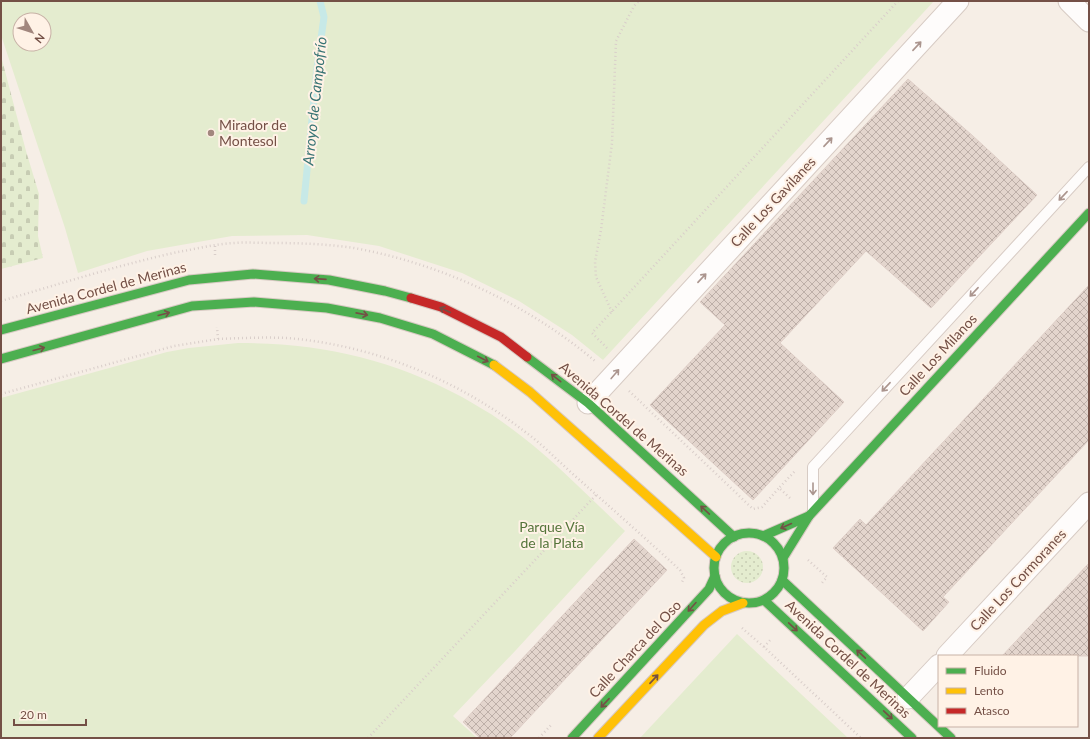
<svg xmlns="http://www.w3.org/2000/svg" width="1090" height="739" viewBox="0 0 1090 739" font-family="Lato,sans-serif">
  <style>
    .green { fill: #e4eccf; fill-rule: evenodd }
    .cemetery { fill: url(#cemetery-stones) }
    .garden { fill: url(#garden-dots) }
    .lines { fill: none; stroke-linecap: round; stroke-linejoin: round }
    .stream { stroke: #c7e9e7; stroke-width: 7 }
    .building { fill: url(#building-cross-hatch); stroke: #dfcfc8 }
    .lane-casing { stroke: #d7cbc4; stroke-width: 12 }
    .street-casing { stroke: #d7cbc4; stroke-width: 23 }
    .fast-casing { stroke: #d7c9c2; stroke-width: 11 }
    .slow-casing { stroke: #d7c9c2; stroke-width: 11 }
    .jam-casing { stroke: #d7c9c2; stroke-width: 11 }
    .path { stroke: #d9ceca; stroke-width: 2.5; stroke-dasharray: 1 3; stroke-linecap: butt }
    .lane { stroke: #fefcfb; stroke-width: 10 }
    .street { stroke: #fefcfb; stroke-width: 21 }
    .fast { stroke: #4caf50; stroke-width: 9 }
    .slow { stroke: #ffc107; stroke-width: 9 }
    .jam { stroke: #c62828; stroke-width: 9 }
    .oneway { stroke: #ab958e }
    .oneway2 { stroke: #745046 }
    .poi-dot { fill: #a2877e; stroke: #fff2e6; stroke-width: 1.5 }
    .labels { text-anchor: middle; stroke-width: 4; stroke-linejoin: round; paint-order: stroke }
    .poi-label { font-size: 14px; fill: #745046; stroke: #fff2e6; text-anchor: start }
    .street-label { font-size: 14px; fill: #745046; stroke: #fff2e6 }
    .park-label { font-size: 14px; fill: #55753b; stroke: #fff2e6 }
    .water-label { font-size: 15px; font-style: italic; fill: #377374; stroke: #fff2e6 }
  </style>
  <defs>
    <pattern id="cemetery-stones" width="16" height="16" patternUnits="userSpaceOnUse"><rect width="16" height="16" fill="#e4eccf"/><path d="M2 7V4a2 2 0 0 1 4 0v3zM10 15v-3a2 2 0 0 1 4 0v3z" fill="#c7ccb3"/></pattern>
    <pattern id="garden-dots" width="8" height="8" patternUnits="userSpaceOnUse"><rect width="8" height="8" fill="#e4eccf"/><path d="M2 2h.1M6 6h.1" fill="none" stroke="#c7ccb3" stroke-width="1.8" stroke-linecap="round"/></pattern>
    <pattern id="building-cross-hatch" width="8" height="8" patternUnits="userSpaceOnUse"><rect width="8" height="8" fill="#e3d5cd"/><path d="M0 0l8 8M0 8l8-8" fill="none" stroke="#bdafa8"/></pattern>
  </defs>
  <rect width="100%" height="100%" fill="#f6eee6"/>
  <g class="green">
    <path d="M 1,1 L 934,1 L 603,360 L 572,335 L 519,301 L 462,273 L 379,246 L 307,235 L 232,236 L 147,251 L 78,273 L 65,228 L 1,35 ZM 20,20 L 44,20 L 44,44 L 20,44 Z"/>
    <path d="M 238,343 C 320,343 389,358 462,397 C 475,405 489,412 501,421 C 546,452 585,493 625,531 L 516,650 L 453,716 L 477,738 L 1,738 L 1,398 L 167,352 L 189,348 Z"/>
    <path d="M 737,634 L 848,738 L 640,738 Z"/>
  </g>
  <path class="cemetery" d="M 1,56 L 26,151 L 39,194 L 38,236 L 43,258 L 1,269 Z"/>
  <circle class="garden" cx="747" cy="567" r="16"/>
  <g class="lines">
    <path class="stream" d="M 304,201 L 317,68 L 324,17 L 320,1"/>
  </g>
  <g class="building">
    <path d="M 908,79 L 973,136 L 1037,195 L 931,308 L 866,251 L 780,343 L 844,402 L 753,500 L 650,405 L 725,325 L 700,302 Z"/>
    <path d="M 1089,285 L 1089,440 L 943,597 L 949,602 L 923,631 L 833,548 L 860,519 L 866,525 Z"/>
    <path d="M 634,539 L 667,570 L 510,738 L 480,738 L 463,722 Z"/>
    <path d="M 1089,563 L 1089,656 L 1002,656 Z"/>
  </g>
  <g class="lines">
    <defs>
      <path id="lane" d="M 813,510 L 813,467 L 1089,167"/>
      <g id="street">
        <path d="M 1069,1 L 1089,21"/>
        <path d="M 588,403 L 958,1"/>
        <path d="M 947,656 L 1089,503"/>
        <path d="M 908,698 L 939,665"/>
      </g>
      <g id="fast">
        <path d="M 1,330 L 189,280 L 253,274 L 329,280 L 385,291 L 411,298"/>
        <path d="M 527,357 L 588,403 L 734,537"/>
        <path d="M 1,359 L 192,306 L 254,302 L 327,308 L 380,318 L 433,334 L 494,365"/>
        <circle cx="749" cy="568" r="35"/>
        <path d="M 763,536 L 809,516"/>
        <path d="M 783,558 L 809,516 L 1089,213"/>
        <path d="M 782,580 L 951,738"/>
        <path d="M 764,600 L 912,738"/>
        <path d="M 572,738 L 709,589 L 715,576"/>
      </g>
      <g id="slow">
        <path d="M 494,365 L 530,392 L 716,557"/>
        <path d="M 598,738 L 704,625 L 722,611 L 743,603"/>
      </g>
      <path id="jam" d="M 411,298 L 441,307 L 501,337 L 527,357"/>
    </defs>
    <use href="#lane" class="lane-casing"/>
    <use href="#street" class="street-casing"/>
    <use href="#fast" class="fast-casing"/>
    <use href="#slow" class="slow-casing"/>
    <use href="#jam" class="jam-casing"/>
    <g class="path">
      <path d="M 215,246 L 215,255"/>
      <path d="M 1,301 C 60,284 118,265 178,252 C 196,249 215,244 234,243 C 247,242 260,243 272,243 C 300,243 327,244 354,248 C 442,264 527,304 595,361"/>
      <path d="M 612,312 L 596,277 L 595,262 L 601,230 L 612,143 L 616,41 L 634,6 L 639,1"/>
      <path d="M 218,339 C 241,338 264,337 287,338 C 373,345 456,379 524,431 C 542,444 557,460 574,475 C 609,506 645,538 680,570 L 684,578 L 682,582"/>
      <path d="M 607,348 L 592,333 L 898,1"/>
      <path d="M 629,391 L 753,509 L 762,507 L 779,488"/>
      <path d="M 1,394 L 174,346 L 218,339 L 217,327"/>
      <path d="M 790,498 L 779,488 L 795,471"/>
      <path d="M 808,560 L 827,577 L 821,584"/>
      <path d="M 742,628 L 764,647 L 861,738"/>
      <path d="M 764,647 L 772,638"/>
      <path d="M 368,738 L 596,495"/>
      <path d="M 539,738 L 552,724"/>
    </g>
    <use href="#lane" class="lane"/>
    <use href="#street" class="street"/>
    <use href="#fast" class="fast"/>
    <use href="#slow" class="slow"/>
    <use href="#jam" class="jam"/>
  </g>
  <defs><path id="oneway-shaft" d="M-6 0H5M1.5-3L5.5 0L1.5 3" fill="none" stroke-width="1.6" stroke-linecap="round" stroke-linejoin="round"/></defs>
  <g class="oneway">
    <use href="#oneway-shaft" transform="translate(917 46) rotate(-47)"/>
    <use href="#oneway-shaft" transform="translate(828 142) rotate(-47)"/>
    <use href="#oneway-shaft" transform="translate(1063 196) rotate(133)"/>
    <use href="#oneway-shaft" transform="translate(702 278) rotate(-47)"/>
    <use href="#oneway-shaft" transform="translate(974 292) rotate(133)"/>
    <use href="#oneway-shaft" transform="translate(615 374) rotate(-50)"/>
    <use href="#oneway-shaft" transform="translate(886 387) rotate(133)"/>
    <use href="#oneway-shaft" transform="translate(813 489) rotate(90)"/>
  </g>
  <g class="oneway2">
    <use href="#oneway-shaft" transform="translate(320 279) rotate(-176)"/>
    <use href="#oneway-shaft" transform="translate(445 310) rotate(-155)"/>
    <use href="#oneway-shaft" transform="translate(164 314) rotate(-15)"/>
    <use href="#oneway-shaft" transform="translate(362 314) rotate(11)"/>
    <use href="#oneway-shaft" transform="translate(39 349) rotate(-15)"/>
    <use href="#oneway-shaft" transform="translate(483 359) rotate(27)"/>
    <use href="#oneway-shaft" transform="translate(556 378) rotate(-142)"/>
    <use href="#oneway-shaft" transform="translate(705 510) rotate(-137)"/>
    <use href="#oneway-shaft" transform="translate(786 526) rotate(156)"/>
    <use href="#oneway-shaft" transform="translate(692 607) rotate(132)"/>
    <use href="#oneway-shaft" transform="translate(793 627) rotate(43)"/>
    <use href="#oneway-shaft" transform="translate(861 654) rotate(-137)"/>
    <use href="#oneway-shaft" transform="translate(654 679) rotate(-47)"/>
    <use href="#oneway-shaft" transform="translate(605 703) rotate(133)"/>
    <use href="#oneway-shaft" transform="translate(888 715) rotate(43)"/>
  </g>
  <circle class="poi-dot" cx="211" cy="133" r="4"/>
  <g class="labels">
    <g class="poi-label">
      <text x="219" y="130">Mirador de<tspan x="219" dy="16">Montesol</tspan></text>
    </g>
    <g class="street-label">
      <text transform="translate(773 202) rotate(-47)" y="5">Calle Los Gavilanes</text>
      <text transform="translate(106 288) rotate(-15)" y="5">Avenida Cordel de Merinas</text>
      <text transform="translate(938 355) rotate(-47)" y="5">Calle Los Milanos</text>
      <text transform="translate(624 419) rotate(41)" y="5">Avenida Cordel de Merinas</text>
      <text transform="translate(1018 580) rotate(-47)" y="5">Calle Los Cormoranes</text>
      <text transform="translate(635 649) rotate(-47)" y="5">Calle Charca del Oso</text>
      <text transform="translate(848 659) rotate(43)" y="5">Avenida Cordel de Merinas</text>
    </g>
    <g class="park-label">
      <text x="552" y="532">Parque Vía<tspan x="552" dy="16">de la Plata</tspan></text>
    </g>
    <g class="water-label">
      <text transform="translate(315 101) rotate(-84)" y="5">Arroyo de Campofrío</text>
    </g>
  </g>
  <rect width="1090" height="739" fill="none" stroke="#745046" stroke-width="4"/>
  <rect x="938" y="655" width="140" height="72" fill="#fff2e6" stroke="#c7b1a6"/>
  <rect x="946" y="668" width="20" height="6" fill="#4caf50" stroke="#c7b1a6"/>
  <text x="974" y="675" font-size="12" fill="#745046">Fluido</text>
  <rect x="946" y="688" width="20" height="6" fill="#ffc107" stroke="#c7b1a6"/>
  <text x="974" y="695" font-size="12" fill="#745046">Lento</text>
  <rect x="946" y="708" width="20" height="6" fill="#c62828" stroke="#c7b1a6"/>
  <text x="974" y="715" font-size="12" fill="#745046">Atasco</text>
  <g transform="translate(32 32) rotate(129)"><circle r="19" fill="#fff2e6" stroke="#c7b1a6"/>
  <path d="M0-3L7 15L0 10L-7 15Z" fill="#a2877e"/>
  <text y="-6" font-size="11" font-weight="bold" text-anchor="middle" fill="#745046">N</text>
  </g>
  <path d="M14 719v6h72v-6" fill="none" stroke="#745046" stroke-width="2"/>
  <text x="20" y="719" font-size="12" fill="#745046" stroke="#fff2e6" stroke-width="3" paint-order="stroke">20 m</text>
</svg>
